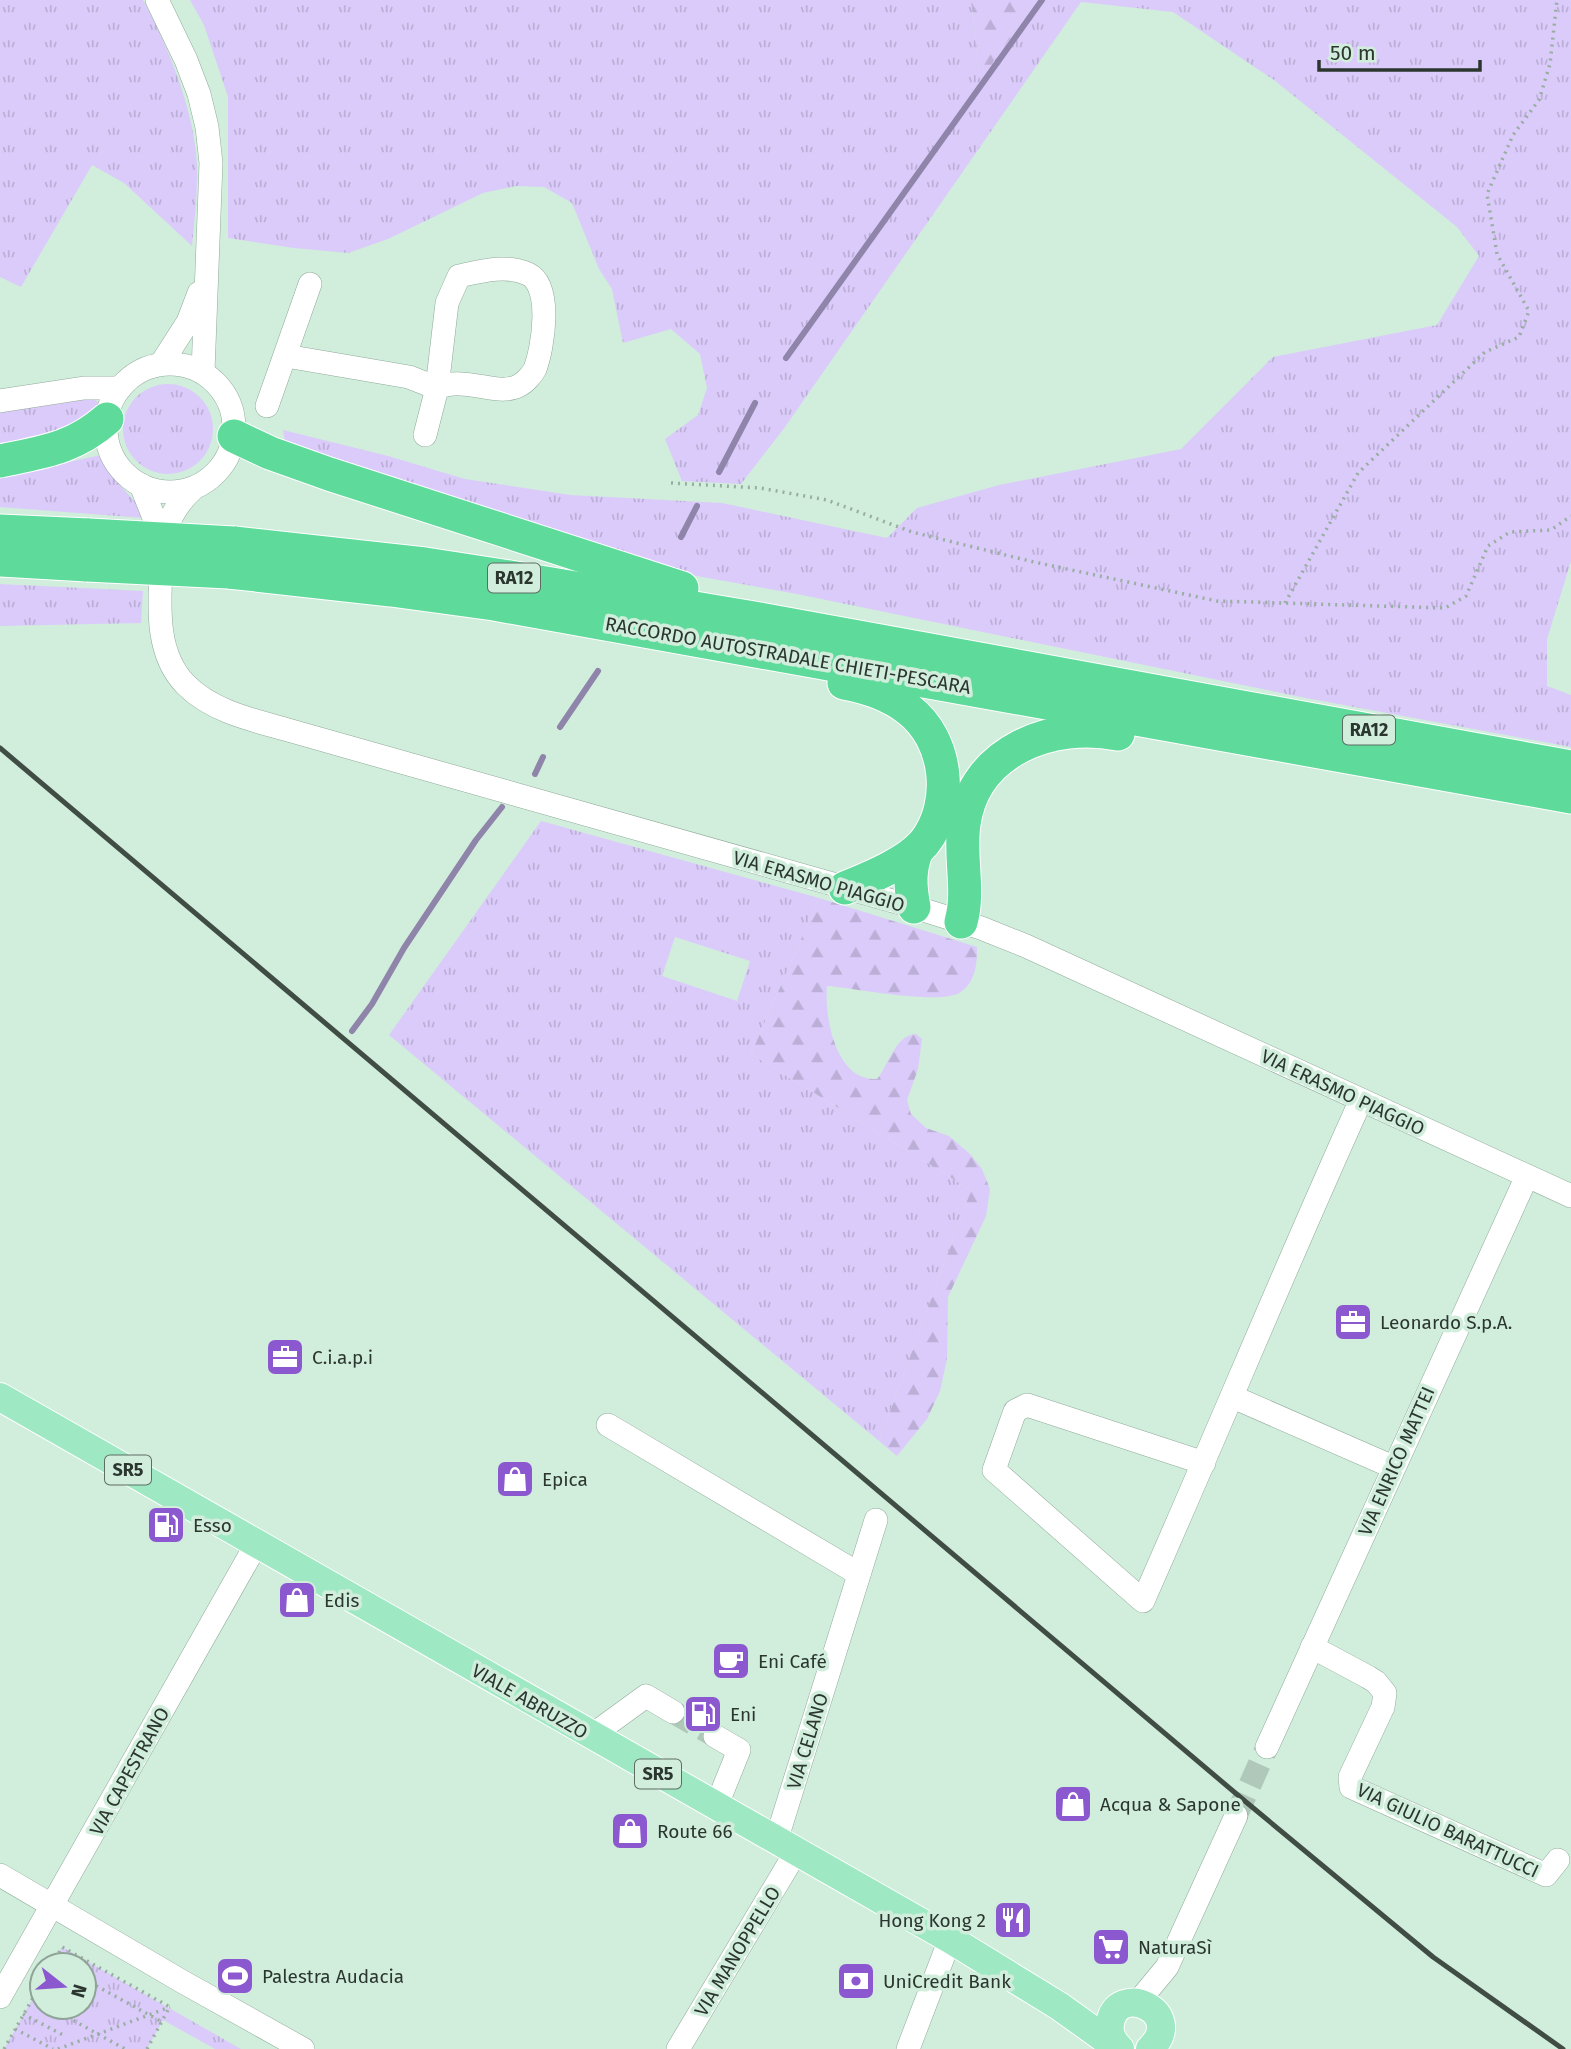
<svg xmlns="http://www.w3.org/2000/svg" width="1571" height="2049" viewBox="0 0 1571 2049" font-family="'Fira Sans',sans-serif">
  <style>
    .grass { fill: url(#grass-tufts); fill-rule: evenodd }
    .forest { fill: url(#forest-firs) }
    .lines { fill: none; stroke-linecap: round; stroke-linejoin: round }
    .stream { stroke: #8f84a9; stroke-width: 6 }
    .minor-tunnel { stroke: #b0c8b9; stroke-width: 23; stroke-dasharray: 23 11; stroke-linecap: butt }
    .minor-casing { stroke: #90ab9a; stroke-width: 24 }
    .major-casing { stroke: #fff; stroke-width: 30 }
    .highway-casing { stroke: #fff; stroke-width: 35 }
    .path { stroke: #98aea1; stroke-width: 3.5; stroke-dasharray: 2 5; stroke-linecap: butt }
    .minor { stroke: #fff; stroke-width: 23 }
    .major { stroke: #9ee9c3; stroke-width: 28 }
    .highway { stroke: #5eda9b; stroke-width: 33 }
    .rail { stroke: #404d45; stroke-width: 5 }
    .highway-bridge-casing { stroke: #fff; stroke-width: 35; stroke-linecap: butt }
    .highway-bridge { stroke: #5eda9b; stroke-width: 33 }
    .labels { text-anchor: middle; stroke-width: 7; stroke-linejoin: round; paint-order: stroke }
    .shield { fill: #d1eddc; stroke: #5d6d63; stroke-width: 2 }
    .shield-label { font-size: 18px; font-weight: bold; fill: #2b362f }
    .street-label { font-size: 19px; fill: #2b362f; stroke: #d1eddc }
    .poi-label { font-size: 19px; fill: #2b362f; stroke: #d1eddc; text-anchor: start }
  </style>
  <defs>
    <pattern id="grass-tufts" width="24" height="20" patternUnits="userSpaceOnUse" patternTransform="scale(1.75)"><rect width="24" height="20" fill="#dbcbfa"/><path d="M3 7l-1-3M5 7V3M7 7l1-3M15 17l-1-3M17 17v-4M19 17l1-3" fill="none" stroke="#bcafd7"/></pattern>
    <pattern id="forest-firs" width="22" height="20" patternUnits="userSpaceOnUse" patternTransform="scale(1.75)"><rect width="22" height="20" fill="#dbcbfa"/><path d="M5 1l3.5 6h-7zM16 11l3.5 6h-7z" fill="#bcafd7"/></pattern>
  </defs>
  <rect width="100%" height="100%" fill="#d1eddc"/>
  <g class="grass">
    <path d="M 0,0 L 143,0 C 167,44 191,103 196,153 C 199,184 195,215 192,246 L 124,183 L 92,165 L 21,287 L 0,277 Z"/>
    <path d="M 190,0 L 971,0 L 980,79 L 1038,0 L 1571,0 L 1571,561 L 1547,639 L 1547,686 L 1571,695 L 1571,747 L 1306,698 L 797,594 L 663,570 L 286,447 L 283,430 L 388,456 L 465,479 L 570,495 L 722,503 L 887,538 L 917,508 L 999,485 L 1181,449 L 1273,357 L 1437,325 L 1479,256 L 1457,227 L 1274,80 L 1173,12 L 1081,2 L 785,427 L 741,484 L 682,481 L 665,439 L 698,415 L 707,388 L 700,354 L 671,329 L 623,343 L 612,289 L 599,269 L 572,203 L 544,187 L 516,186 L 483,193 L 388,239 L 348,253 L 294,248 L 228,238 L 228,97 L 204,25 Z"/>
    <circle cx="168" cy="429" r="45"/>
    <path d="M 92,397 L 102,406 L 97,421 L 0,448 L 0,406 Z"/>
    <path d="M 101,455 L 116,481 L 138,505 L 144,518 L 0,507 L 0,477 Z"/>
    <path d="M 0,584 L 143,591 L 141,623 L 0,626 Z"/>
    <path d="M 541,821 L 819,898 L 751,1054 L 971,1190 L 879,1441 L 389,1035 ZM 675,937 L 750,961 L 737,1001 L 662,976 Z"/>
    <path d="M 62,1947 L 241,2049 L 215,2049 L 163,2020 L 147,2049 L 4,2049 L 42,1982 L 42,2007 L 84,2007 L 84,1965 L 52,1965 Z"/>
  </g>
  <g class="forest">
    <path d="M 971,0 L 1038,0 L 980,80 Z"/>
    <path d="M 819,898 L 977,947 C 977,963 976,981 961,992 C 941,1006 855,988 827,986 C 824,1017 836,1082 877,1079 C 889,1065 895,1035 916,1034 L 922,1039 L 918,1069 L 907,1100 L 911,1114 L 926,1128 L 949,1136 L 970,1154 L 982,1169 L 990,1189 L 986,1216 L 948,1297 L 947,1359 L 940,1391 L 927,1419 L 897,1456 L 879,1441 L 971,1190 L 751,1054 Z"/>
  </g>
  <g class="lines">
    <g class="stream">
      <path d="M 786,358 L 1042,0"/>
      <path d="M 719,472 L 755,403"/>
      <path d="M 681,537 L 697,506"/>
      <path d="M 560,727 L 598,671"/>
      <path d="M 535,774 L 543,757"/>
      <path d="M 352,1031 L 372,1004 L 404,948 L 476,840 L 502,807"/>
    </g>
    <g class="minor-tunnel">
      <path d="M 673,1712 L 715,1736"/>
      <path d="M 1236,1816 L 1267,1747"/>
    </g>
    <defs>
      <g id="minor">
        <path d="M 157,0 L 186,60 L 199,94 L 207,127 L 211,163 L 203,372"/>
        <path d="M 286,356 L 409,377 L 437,388 L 447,303 L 459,276 C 481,271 506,264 528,274 C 553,286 543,348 535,369 C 532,375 525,382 520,385 C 498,398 467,375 437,388 L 425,435"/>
        <circle cx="170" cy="428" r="64"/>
        <path d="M 161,364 L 188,322 L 199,293"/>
        <path d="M 0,401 L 84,388 L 120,388"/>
        <path d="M 267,406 L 310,284"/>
        <path d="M 141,485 L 162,538"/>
        <path d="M 194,488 C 179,501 169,518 163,537 C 160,546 161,559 161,569 C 159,608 156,655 186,685 C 213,712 253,720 288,730 L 914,907 L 981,928 L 1026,946 L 1571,1196"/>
        <path d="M 1233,1397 L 1393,1467"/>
        <path d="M 608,1425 L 859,1574"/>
        <path d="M 1204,1463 L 1027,1405 L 1015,1411 L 994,1470 L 1143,1601 C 1217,1434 1286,1265 1361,1100"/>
        <path d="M 1312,1647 L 1368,1677 L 1376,1682 L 1385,1693 L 1383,1707 L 1350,1777 L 1351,1787 L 1546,1875 L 1558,1860"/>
        <path d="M 591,1736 L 646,1696 L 673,1712"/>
        <path d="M 715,1736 L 739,1750 L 716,1807"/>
        <path d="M 1267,1747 L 1527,1176"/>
        <path d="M 776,1841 L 876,1520"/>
        <path d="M 0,1875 L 183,1982 L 303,2049"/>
        <path d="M 0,1997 L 257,1543"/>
        <path d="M 1138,2002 L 1167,1967 L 1236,1816"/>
        <path d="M 678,2049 L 796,1852"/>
        <path d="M 908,2049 L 950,1939"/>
      </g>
      <g id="major">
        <path d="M 0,1397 L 950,1939 L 1059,2006 L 1119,2049"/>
        <path d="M 1120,2049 C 1113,2042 1108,2034 1110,2024 C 1116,1980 1188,2012 1150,2049"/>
      </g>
      <g id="highway">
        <path d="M 234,436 L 270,453 L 329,474 L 682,588"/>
        <path d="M 0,461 C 42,452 73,449 107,419"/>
        <path d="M 0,531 L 89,535"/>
        <path d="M 234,543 L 425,564 L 503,576 L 765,620 L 1571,767"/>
        <path d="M 0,560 L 87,565"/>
        <path d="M 229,572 L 391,590 L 494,604 L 1571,797"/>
        <path d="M 844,683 C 866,687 889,694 908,709 C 948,739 955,804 924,843 C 907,863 869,878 845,888"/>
        <path d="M 914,907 C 910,886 909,870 917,850"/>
        <path d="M 961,922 C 970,890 959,857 964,824 C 974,750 1053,721 1118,734"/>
      </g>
    </defs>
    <use href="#minor" class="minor-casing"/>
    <use href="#major" class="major-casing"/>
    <use href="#highway" class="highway-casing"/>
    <g class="path">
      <path d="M 671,483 L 760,488 L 827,500 L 912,532 L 1034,562 L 1217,601 L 1445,608 L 1466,596 L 1488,546 L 1510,532 L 1551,530 L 1571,516"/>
      <path d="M 1285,603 L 1358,473 L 1485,352 L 1519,337 L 1529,311 L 1497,254 L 1487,194 L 1513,135 L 1539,100 L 1550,64 L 1557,0"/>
      <path d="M 52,1965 L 62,1947 L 170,2007"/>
      <path d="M 84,1979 L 162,2022"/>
      <path d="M 33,1998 L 42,2003"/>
      <path d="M 49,2007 L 125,2049"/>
      <path d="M 23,2014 L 65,2036"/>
      <path d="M 15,2029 L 53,2049"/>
      <path d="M 4,2049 L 42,1982"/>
      <path d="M 58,2049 L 170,2007"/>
      <path d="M 147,2049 L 169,2008"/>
    </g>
    <use href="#minor" class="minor"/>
    <use href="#major" class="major"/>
    <use href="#highway" class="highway"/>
    <path class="rail" d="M 0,748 L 1246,1802 L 1433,1957 L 1563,2049"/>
    <defs>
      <g id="highway-bridge">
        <path d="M 89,535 L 234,543"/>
        <path d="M 87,565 L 229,572"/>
      </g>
    </defs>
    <use href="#highway-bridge" class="highway-bridge-casing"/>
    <use href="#highway-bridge" class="highway-bridge"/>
  </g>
  <defs>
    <symbol id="office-square" viewBox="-11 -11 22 22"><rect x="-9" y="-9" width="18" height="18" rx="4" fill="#8c58d0" stroke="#d1eddc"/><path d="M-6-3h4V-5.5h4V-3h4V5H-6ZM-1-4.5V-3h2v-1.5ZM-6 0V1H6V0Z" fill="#fff"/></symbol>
    <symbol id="shop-square" viewBox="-11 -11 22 22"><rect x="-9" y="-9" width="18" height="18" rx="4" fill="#8c58d0" stroke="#d1eddc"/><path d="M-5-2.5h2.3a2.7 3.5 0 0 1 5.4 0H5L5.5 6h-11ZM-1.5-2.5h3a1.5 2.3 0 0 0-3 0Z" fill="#fff"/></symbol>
    <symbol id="fuel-square" viewBox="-11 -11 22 22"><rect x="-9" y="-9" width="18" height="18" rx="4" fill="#8c58d0" stroke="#d1eddc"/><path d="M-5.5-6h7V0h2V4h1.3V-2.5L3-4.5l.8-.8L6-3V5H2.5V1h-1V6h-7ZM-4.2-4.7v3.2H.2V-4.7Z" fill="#fff"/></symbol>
    <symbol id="cafe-square" viewBox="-11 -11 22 22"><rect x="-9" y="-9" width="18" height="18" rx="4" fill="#8c58d0" stroke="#d1eddc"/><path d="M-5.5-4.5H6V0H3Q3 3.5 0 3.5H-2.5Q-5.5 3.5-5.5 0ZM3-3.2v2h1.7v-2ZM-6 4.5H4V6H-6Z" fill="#fff"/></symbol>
    <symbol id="restaurant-square" viewBox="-11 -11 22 22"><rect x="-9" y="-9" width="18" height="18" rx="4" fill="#8c58d0" stroke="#d1eddc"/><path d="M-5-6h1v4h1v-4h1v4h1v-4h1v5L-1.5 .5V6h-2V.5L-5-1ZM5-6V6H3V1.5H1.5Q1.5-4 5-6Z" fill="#fff"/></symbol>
    <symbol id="supermarket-square" viewBox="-11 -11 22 22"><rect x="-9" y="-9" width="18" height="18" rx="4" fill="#8c58d0" stroke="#d1eddc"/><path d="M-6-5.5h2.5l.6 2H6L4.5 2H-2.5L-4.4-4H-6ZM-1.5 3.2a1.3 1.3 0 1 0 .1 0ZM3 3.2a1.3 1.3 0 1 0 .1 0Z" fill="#fff"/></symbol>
    <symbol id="stadium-square" viewBox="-11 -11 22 22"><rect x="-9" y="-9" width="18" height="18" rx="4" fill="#8c58d0" stroke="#d1eddc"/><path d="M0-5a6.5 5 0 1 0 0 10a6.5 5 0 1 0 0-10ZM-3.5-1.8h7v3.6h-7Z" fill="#fff"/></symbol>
    <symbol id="bank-square" viewBox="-11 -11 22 22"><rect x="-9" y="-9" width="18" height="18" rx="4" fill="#8c58d0" stroke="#d1eddc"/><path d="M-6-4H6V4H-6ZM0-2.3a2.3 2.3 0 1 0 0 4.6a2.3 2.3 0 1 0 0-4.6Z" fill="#fff"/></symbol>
  </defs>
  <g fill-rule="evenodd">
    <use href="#office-square" x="1331" y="1300" width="44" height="44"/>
    <use href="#office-square" x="263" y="1335" width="44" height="44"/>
    <use href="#shop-square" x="493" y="1457" width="44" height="44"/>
    <use href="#fuel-square" x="144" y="1503" width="44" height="44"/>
    <use href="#shop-square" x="275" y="1578" width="44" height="44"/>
    <use href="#cafe-square" x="709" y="1639" width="44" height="44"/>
    <use href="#fuel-square" x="681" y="1692" width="44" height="44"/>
    <use href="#shop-square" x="1051" y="1782" width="44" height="44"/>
    <use href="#shop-square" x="608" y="1809" width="44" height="44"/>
    <use href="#restaurant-square" x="991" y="1898" width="44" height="44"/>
    <use href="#supermarket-square" x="1089" y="1925" width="44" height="44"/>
    <use href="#stadium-square" x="213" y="1954" width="44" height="44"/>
    <use href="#bank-square" x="834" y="1959" width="44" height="44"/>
  </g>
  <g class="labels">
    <g class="shield">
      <rect x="488" y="563.5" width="52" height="29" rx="5"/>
      <rect x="1343" y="715.5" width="52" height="29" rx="5"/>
      <rect x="105" y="1455.5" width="46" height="29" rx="5"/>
      <rect x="635" y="1759.5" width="46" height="29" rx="5"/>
    </g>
    <g class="shield-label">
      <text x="514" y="584">RA12</text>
      <text x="1369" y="736">RA12</text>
      <text x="128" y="1476">SR5</text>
      <text x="658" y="1780">SR5</text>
    </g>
    <g class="street-label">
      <text transform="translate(788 655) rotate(10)" y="7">RACCORDO AUTOSTRADALE CHIETI-PESCARA</text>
      <text transform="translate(819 881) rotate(16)" y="7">VIA ERASMO PIAGGIO</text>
      <text transform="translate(1343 1092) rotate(25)" y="7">VIA ERASMO PIAGGIO</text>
      <text transform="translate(1396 1461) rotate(-66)" y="7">VIA ENRICO MATTEI</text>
      <text transform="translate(530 1701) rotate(30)" y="7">VIALE ABRUZZO</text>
      <text transform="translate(807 1741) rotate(-73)" y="7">VIA CELANO</text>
      <text transform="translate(129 1771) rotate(-61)" y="7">VIA CAPESTRANO</text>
      <text transform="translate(1448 1830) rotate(25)" y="7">VIA GIULIO BARATTUCCI</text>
      <text transform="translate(737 1951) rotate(-59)" y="7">VIA MANOPPELLO</text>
    </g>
    <g class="poi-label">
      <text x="1380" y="1329">Leonardo S.p.A.</text>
      <text x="312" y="1364">C.i.a.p.i</text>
      <text x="542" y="1486">Epica</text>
      <text x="193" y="1532">Esso</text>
      <text x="324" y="1607">Edis</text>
      <text x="758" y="1668">Eni Café</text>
      <text x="730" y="1721">Eni</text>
      <text x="1100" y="1811">Acqua &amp; Sapone</text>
      <text x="657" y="1838">Route 66</text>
      <text x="986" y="1927" text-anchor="end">Hong Kong 2</text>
      <text x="1138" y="1954">NaturaSì</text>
      <text x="262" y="1983">Palestra Audacia</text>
      <text x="883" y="1988">UniCredit Bank</text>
    </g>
  </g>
  <g transform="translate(63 1986) rotate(107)"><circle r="33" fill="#d1eddc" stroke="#8fa497" stroke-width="2"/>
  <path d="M0-5L12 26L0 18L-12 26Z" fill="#8c58d0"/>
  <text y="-10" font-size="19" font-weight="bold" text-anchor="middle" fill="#2b362f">N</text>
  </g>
  <path d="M1319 60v10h161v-10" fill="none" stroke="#2b362f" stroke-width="3.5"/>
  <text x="1330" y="60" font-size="21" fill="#2b362f" stroke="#d1eddc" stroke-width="5" paint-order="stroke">50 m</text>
</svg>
